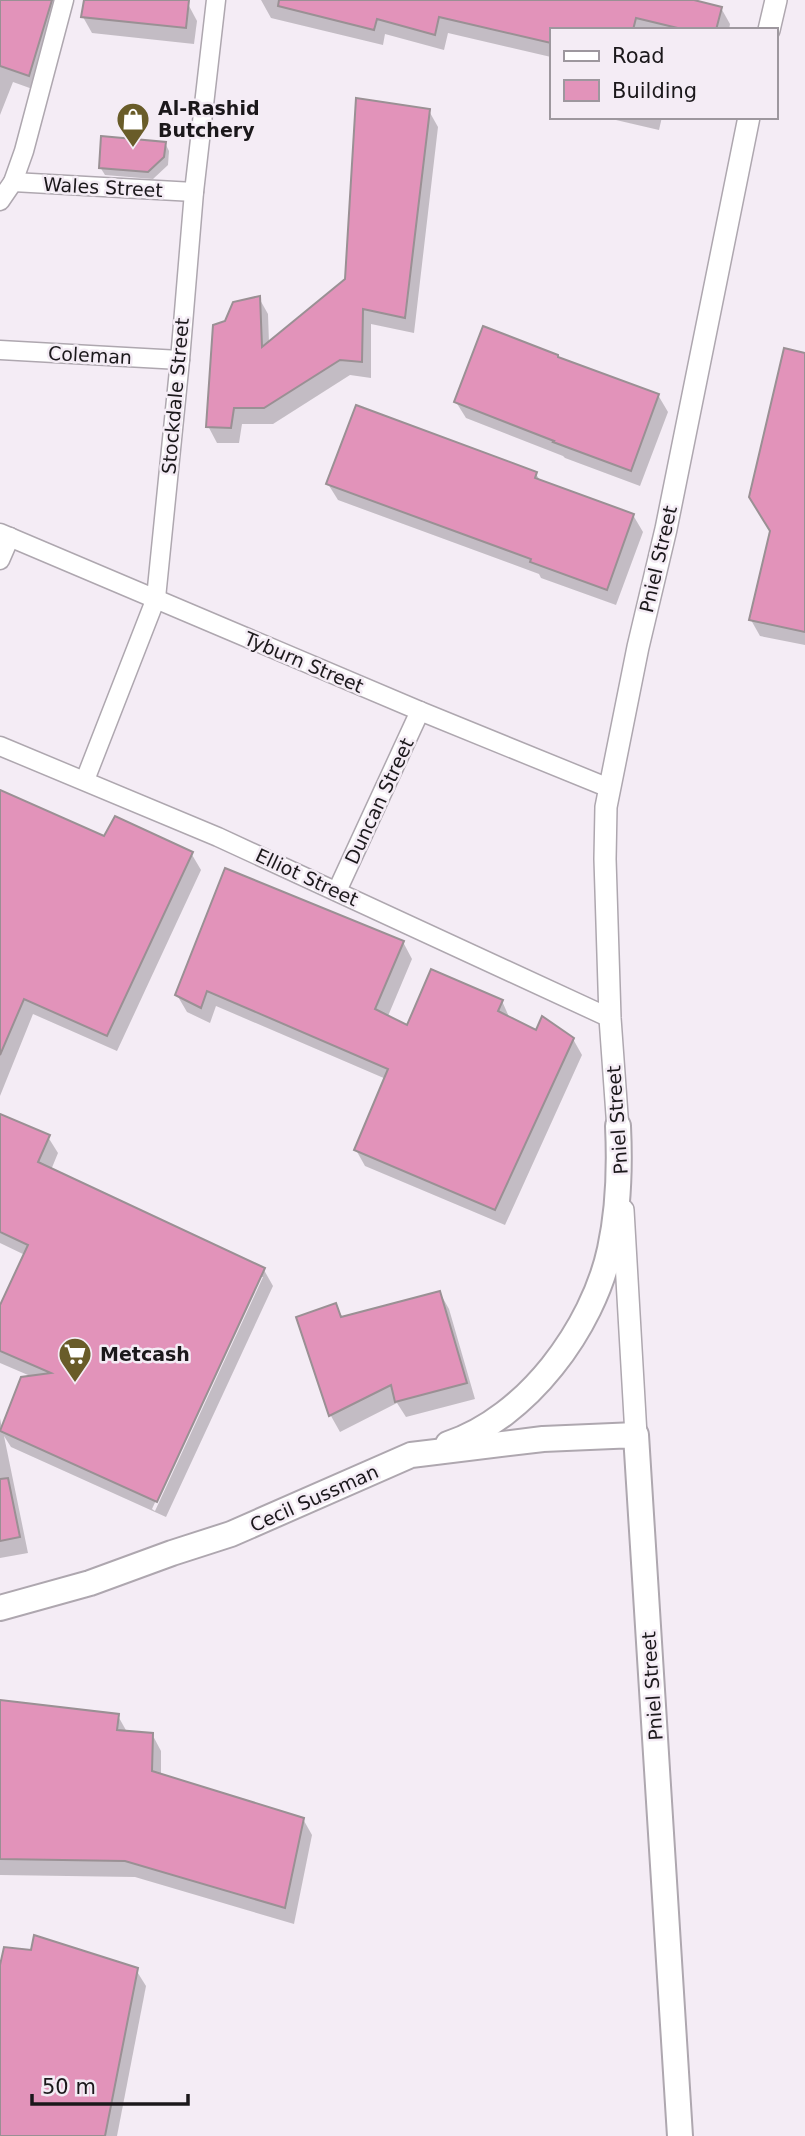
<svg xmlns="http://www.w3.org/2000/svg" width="805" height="2136" viewBox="0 0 805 2136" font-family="'DejaVu Sans',sans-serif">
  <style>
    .shadow { fill: #0003; fill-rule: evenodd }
    .building { fill: #e293ba; stroke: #9a9094; stroke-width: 2 }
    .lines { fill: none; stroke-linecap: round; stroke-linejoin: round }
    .minor-casing { stroke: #aea7af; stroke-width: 21 }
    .tertiary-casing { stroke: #aea7af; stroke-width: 24 }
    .secondary-casing { stroke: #aea7af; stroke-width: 28 }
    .minor { stroke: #fff; stroke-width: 18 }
    .tertiary { stroke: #fff; stroke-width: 21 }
    .secondary { stroke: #fff; stroke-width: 24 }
    .labels { text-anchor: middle; stroke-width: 5; stroke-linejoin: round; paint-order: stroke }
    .poi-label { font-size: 19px; font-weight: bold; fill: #1b181b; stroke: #f4ecf5; text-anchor: start }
    .street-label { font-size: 19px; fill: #1b181b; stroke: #f4ecf5 }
  </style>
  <rect width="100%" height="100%" fill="#f4ecf5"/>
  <g class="shadow">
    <path d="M 0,0 L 55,0 L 62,12 L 38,91 L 13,82 L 0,115 Z"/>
    <path d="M 261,0 L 686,0 L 721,8 L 730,24 L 729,30 L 551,30 L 551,57 L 448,33 L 444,50 L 385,34 L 383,45 L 271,18 Z"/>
    <path d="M 188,4 L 197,21 L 194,44 L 92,33 L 83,17 Z"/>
    <path d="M 429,111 L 438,127 L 414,333 L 371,324 L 371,378 L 350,375 L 273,424 L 242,424 L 239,443 L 217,443 L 208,426 L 227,323 L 259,298 L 268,314 L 269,343 L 347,280 Z"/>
    <path d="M 603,117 L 662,117 L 659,130 Z"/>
    <path d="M 165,143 L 169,151 L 168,165 L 153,179 L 105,175 L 100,167 Z"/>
    <path d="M 805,355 L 805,645 L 760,636 L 751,620 L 772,532 Z"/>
    <path d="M 558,359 L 658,395 L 668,412 L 640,486 L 565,458 L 563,456 L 466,418 L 456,402 Z"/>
    <path d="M 536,474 L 541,482 L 633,515 L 643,532 L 616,605 L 541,578 L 539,574 L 338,500 L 328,484 Z"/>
    <path d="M 0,792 L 105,838 L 191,853 L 201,870 L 117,1051 L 33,1014 L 0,1096 Z"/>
    <path d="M 403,942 L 412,959 L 388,1016 L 408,1027 L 502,1001 L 510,1019 L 536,1032 L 573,1039 L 582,1055 L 505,1225 L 365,1166 L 356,1150 L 386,1079 L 216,1006 L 210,1023 L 187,1012 L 177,995 Z"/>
    <path d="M 0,1116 L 48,1137 L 58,1153 L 51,1170 L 264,1270 L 273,1286 L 166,1517 L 11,1447 L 4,1436 L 28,1553 L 0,1558 L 0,1418 L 2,1429 L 35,1378 L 0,1363 L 0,1310 L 25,1255 L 0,1243 ZM 259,1277 L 263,1277 L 155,1511 L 152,1509 Z"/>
    <path d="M 440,1293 L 449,1309 L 475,1399 L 406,1417 L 397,1403 L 340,1432 L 331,1416 L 298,1318 L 335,1305 L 343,1318 Z"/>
    <path d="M 0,1701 L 118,1716 L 127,1732 L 152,1734 L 161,1751 L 161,1775 L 303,1819 L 312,1835 L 294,1924 L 135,1877 L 0,1875 Z"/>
    <path d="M 136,1970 L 146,1986 L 117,2136 L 0,2136 L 0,1974 Z"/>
  </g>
  <g class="building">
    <path d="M 0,0 L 52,0 L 29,76 L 0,66 Z"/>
    <path d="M 84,0 L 189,0 L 186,28 L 81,17 Z"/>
    <path d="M 279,0 L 694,0 L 722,7 L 716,30 L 686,30 L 636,18 L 633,30 L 551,30 L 551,43 L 439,17 L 435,35 L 377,19 L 374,30 L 278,6 Z"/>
    <path d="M 356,98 L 430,109 L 405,318 L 363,309 L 362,362 L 340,360 L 264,408 L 234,408 L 231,428 L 206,427 L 213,325 L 225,321 L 233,302 L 260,296 L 262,347 L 345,279 Z"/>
    <path d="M 101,136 L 166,142 L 164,157 L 148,172 L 99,168 Z"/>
    <path d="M 483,326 L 558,355 L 558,357 L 659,394 L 631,471 L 553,442 L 554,441 L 454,402 Z"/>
    <path d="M 784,348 L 805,353 L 805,632 L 749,620 L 770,531 L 749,497 Z"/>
    <path d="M 356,405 L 537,472 L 535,478 L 634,514 L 607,590 L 530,562 L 531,559 L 326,484 Z"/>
    <path d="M 0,790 L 104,836 L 115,816 L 193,852 L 107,1036 L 24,999 L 0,1055 Z"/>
    <path d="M 225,868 L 404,941 L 375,1009 L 407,1025 L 431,969 L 503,1000 L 498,1011 L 536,1030 L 542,1016 L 574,1038 L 495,1210 L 354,1150 L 388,1069 L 207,991 L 201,1008 L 175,995 Z"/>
    <path d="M 0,1114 L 50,1135 L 38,1162 L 265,1268 L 157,1502 L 0,1431 L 21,1377 L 51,1373 L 0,1351 L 0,1305 L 28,1245 L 0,1232 Z"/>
    <path d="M 440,1291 L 467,1383 L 395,1402 L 391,1385 L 329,1416 L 296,1317 L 336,1303 L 341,1317 Z"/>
    <path d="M 8,1478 L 20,1537 L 0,1541 L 0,1479 Z"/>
    <path d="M 0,1700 L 119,1714 L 117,1730 L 153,1733 L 152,1771 L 304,1818 L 285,1908 L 125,1861 L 0,1859 Z"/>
    <path d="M 34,1935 L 138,1968 L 105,2136 L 0,2136 L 0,1965 L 4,1947 L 31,1950 Z"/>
  </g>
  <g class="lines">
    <defs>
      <g id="minor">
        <path d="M 13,182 L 194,192"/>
        <path d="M 0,201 L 13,182 L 24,151 L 64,0"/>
        <path d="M 0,350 L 180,360"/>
        <path d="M 0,533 L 420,711 L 609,788"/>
        <path d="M 0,560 L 10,537"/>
        <path d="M 0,746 L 218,837 L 610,1018"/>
        <path d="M 85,780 L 156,598 L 180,360 L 194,192 L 216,0"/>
        <path d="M 337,891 L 420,711"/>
      </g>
      <g id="tertiary">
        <path d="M 769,30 L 776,0"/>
        <path d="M 619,1143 L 610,1018 L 605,859 L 606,807 L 638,647 L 666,529 L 749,117"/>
        <path d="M 623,1210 L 636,1435"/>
      </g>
      <g id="secondary">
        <path d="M 448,1444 C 527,1418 593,1328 610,1249 C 619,1208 620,1168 618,1126"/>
        <path d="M 0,1608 L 90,1583 L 172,1553 L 231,1534 L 411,1455 L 543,1439 L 636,1435 L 680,2136"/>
      </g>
    </defs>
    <use href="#minor" class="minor-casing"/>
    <use href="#tertiary" class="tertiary-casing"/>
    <use href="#secondary" class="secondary-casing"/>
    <use href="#minor" class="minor"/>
    <use href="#tertiary" class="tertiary"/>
    <use href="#secondary" class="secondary"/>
  </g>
  <defs>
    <symbol id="shop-pin" viewBox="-11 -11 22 30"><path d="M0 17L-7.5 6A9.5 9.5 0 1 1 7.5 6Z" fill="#695c29" stroke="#f4ecf5"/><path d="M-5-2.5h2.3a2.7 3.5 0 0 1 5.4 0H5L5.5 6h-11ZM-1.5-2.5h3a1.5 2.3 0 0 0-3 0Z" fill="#fff"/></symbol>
    <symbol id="supermarket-pin" viewBox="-11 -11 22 30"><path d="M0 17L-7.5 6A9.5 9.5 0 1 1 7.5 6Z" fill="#695c29" stroke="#f4ecf5"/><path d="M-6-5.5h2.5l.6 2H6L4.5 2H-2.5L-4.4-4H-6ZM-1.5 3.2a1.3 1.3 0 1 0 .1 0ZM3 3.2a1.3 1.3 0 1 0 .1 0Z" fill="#fff"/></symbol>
  </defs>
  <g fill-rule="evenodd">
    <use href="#shop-pin" x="114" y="100" width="38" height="52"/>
    <use href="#supermarket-pin" x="56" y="1335" width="38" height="52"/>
  </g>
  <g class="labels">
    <g class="poi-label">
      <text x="158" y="115">Al-Rashid<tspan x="158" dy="22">Butchery</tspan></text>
      <text x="100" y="1361">Metcash</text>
    </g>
    <g class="street-label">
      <text transform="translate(103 187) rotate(3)" y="7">Wales Street</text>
      <text transform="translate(90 355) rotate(3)" y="7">Coleman</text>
      <text transform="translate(175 396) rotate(-85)" y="7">Stockdale Street</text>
      <text transform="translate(658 559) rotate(-77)" y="7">Pniel Street</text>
      <text transform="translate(304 662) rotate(23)" y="7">Tyburn Street</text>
      <text transform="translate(379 801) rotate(-65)" y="7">Duncan Street</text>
      <text transform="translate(307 877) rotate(25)" y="7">Elliot Street</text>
      <text transform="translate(617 1120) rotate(-94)" y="7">Pniel Street</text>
      <text transform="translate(314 1498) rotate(-24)" y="7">Cecil Sussman</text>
      <text transform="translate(652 1686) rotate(-94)" y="7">Pniel Street</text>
    </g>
  </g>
  <rect x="550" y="28" width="228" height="91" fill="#f4ecf5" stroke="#9d979e" stroke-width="2"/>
  <rect x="564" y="51" width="35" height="10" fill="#ffffff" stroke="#9d979e" stroke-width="2"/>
  <text x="612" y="63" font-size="21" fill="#1b181b">Road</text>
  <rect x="564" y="80" width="35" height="21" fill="#e293ba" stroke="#9d979e" stroke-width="2"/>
  <text x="612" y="98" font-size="21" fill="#1b181b">Building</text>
  <path d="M32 2094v10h156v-10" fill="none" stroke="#1b181b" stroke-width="3.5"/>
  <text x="42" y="2094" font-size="21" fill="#1b181b" stroke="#f4ecf5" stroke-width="5" paint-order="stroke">50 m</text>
</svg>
